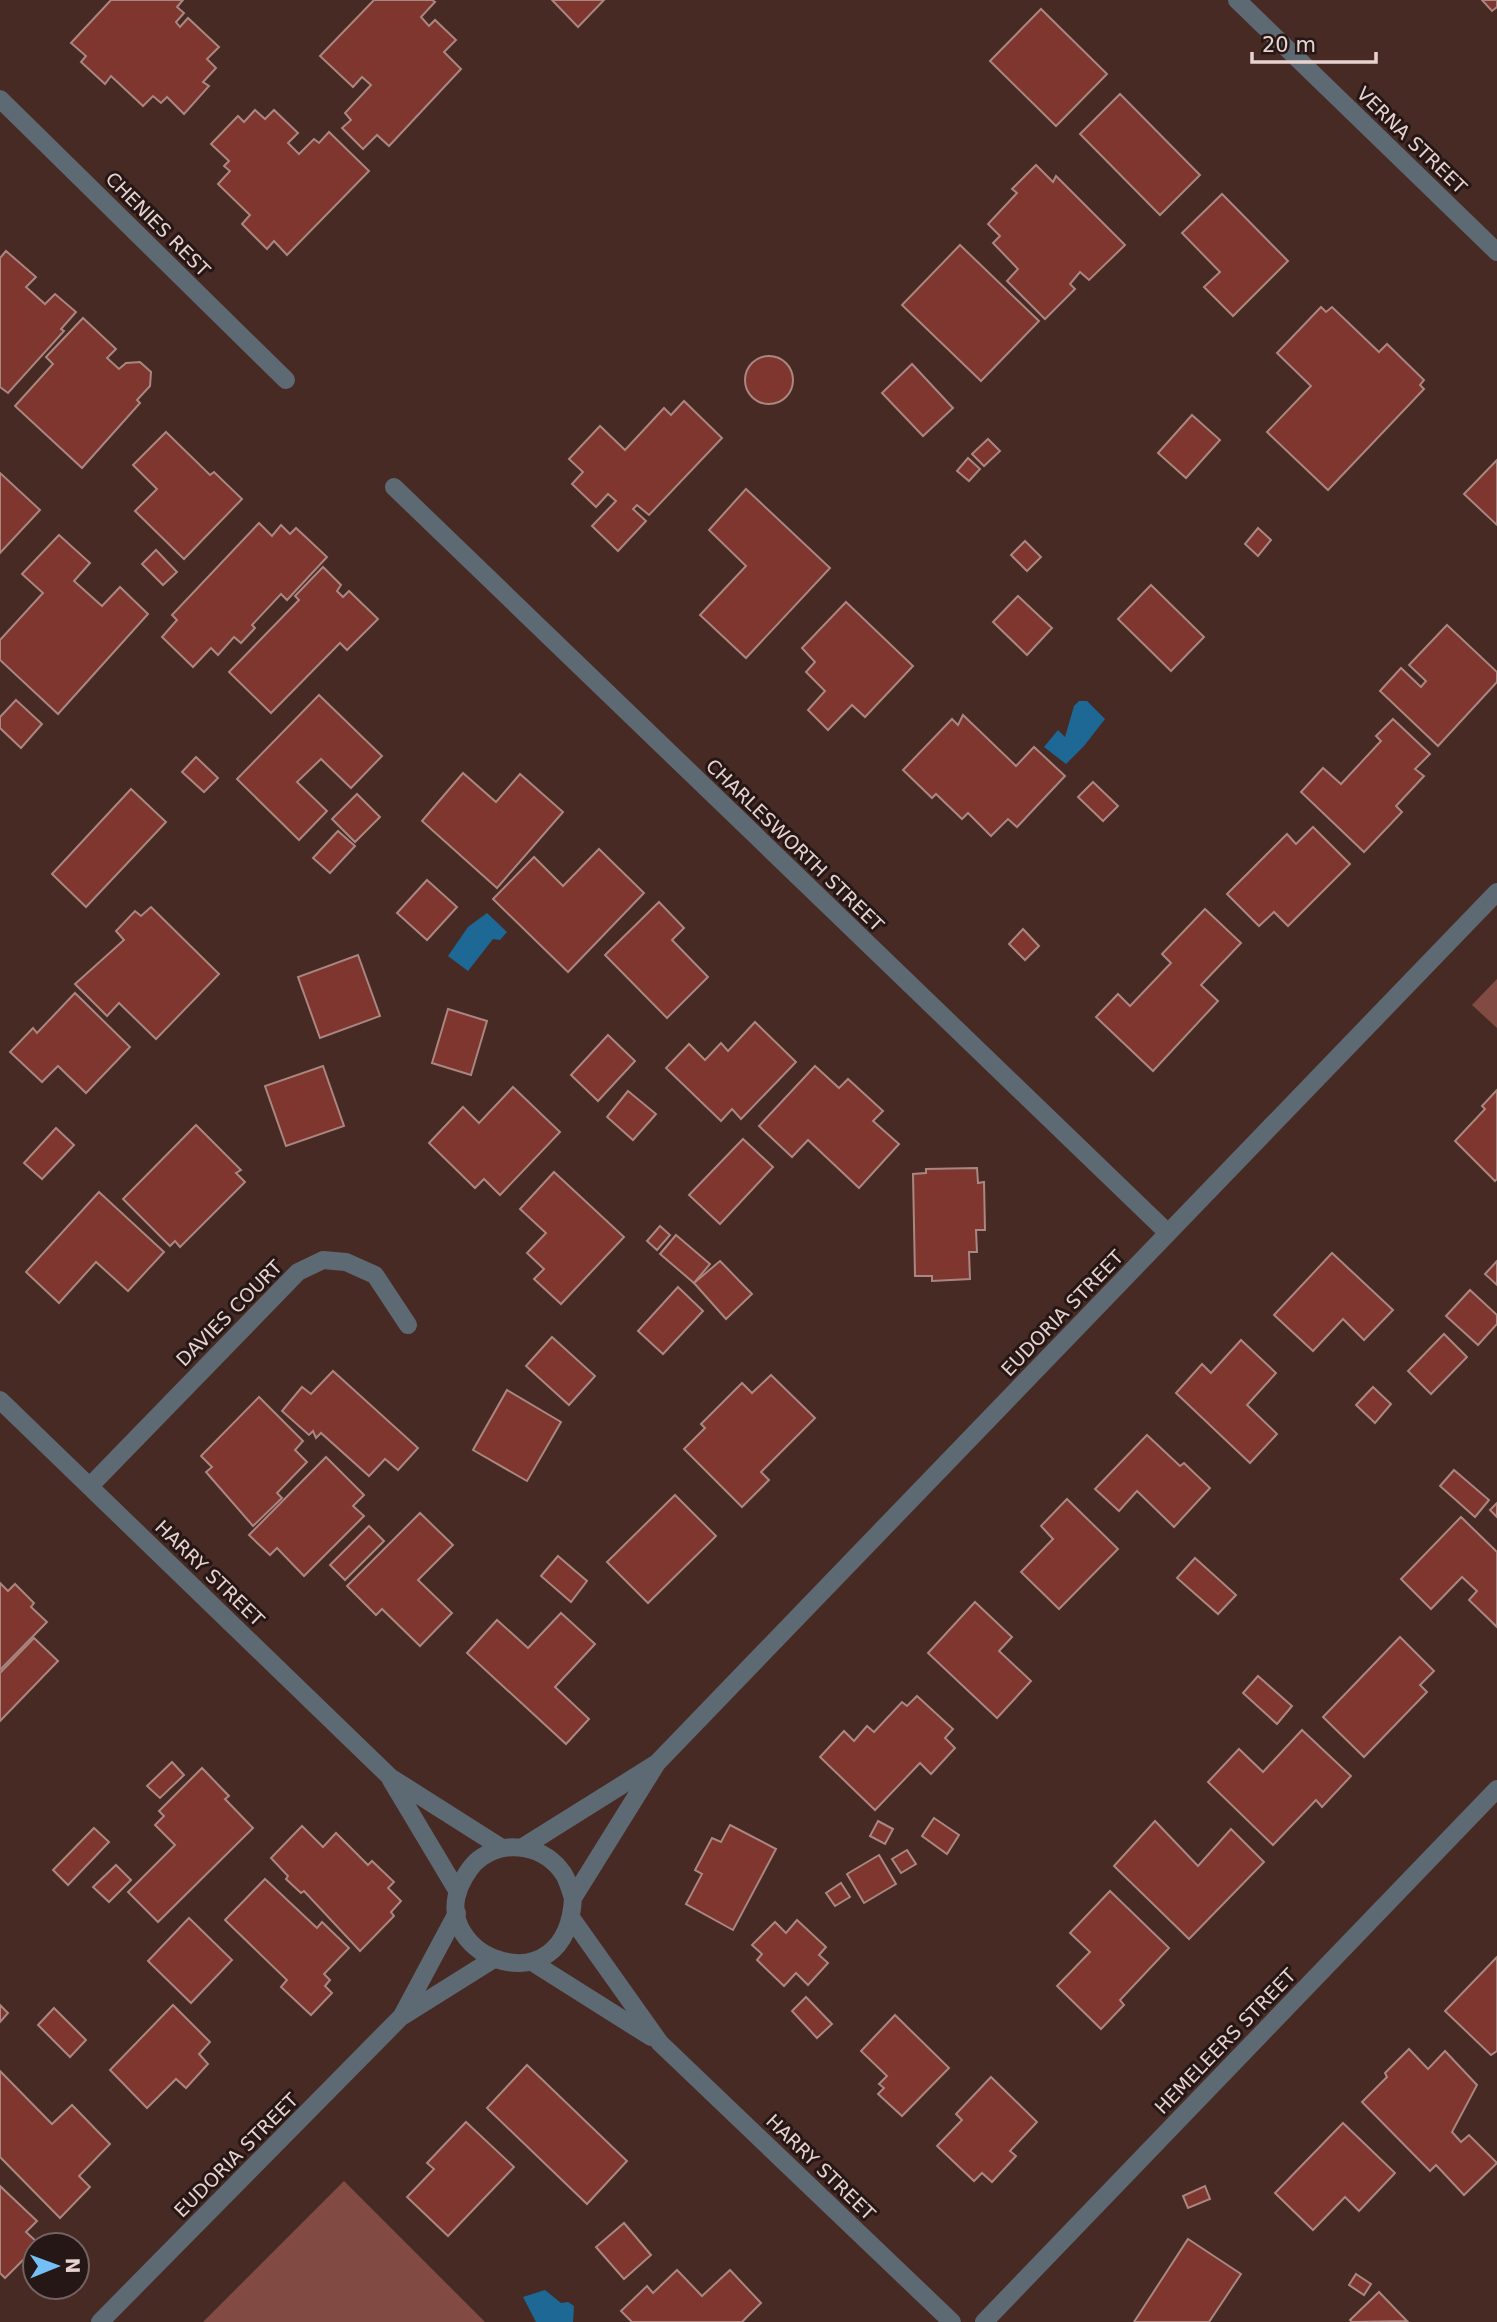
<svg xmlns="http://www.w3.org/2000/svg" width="1497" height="2322" viewBox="0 0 1497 2322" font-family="'DejaVu Sans',sans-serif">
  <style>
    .green { fill: #814b43 }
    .water { fill: #1d6895 }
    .building { fill: #7e362e; stroke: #aa8680; stroke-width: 2 }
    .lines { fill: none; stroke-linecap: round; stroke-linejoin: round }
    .minor { stroke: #5e6a73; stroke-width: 18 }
    .tertiary { stroke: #5e6a73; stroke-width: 18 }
    .labels { text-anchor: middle; stroke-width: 6; stroke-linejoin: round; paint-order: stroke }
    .street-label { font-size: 19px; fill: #e7d2cf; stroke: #251715 }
  </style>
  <rect width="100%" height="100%" fill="#482a25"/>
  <g class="green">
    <path d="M 1497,979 L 1497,1028 L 1472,1005 Z"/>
    <path d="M 344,2181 L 485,2322 L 203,2322 Z"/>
  </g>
  <g class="water">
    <path d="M 1079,701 L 1087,701 L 1105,719 L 1084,746 L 1066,764 L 1044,747 L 1058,730 L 1065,737 L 1074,706 Z"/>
    <path d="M 487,913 L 507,932 L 500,940 L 493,939 L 468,971 L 448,956 L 468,927 Z"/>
    <path d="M 545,2290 L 561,2303 L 568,2302 L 574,2306 L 573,2322 L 536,2322 L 523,2297 Z"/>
  </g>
  <g class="building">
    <path d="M 111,0 L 183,0 L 177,7 L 184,13 L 176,22 L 180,27 L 188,18 L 219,47 L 207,59 L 216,68 L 203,82 L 209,86 L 184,114 L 167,97 L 161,103 L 153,96 L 143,106 L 111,76 L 105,84 L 81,62 L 86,56 L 71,43 Z"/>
    <path d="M 374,0 L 432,0 L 435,2 L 421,17 L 429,26 L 435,20 L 456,40 L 444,52 L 461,69 L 389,146 L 377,135 L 363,149 L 342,128 L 351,120 L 345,113 L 371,85 L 362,77 L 353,87 L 320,56 Z"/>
    <path d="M 552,0 L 604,0 L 578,27 Z"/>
    <path d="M 1482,0 L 1497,0 L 1497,7 L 1492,11 Z"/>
    <path d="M 1041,9 L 1107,74 L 1056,126 L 990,61 Z"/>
    <path d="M 1120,94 L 1200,175 L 1160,215 L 1080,134 Z"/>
    <path d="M 255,110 L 265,119 L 274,110 L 298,133 L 288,143 L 299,154 L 314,139 L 319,143 L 329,132 L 369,171 L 287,255 L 274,241 L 267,249 L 242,224 L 250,215 L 218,184 L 230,171 L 224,166 L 229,161 L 211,144 L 238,116 L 244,122 Z"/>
    <path d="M 1036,165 L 1053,182 L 1056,176 L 1125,245 L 1089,280 L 1080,272 L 1070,284 L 1075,289 L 1045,319 L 1007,281 L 1018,269 L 993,243 L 1000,236 L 988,224 L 1017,193 L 1012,189 Z"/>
    <path d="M 1222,194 L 1288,261 L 1233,316 L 1204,287 L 1220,272 L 1182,233 Z"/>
    <path d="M 960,245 L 1039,321 L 981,381 L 902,305 Z"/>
    <path d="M 6,251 L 36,277 L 26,287 L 45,304 L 55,294 L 76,312 L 61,329 L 64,331 L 8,393 L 0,387 L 0,258 Z"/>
    <path d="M 1321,307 L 1326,312 L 1332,307 L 1379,352 L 1387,344 L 1424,380 L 1420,385 L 1424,389 L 1328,490 L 1267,432 L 1311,386 L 1277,353 Z"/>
    <path d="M 83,318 L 116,349 L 107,358 L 119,369 L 126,363 L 140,362 L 151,372 L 150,386 L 137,400 L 140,403 L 82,468 L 15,406 L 53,364 L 46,357 Z"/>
    <circle cx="769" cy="380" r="24"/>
    <path d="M 912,364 L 953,408 L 923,436 L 882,393 Z"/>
    <path d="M 684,401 L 722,438 L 649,515 L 637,505 L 633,509 L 646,521 L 618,551 L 592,526 L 616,501 L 608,494 L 596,507 L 572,484 L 583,472 L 569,459 L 600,426 L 625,450 L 664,408 L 671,415 Z"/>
    <path d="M 1192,415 L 1220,440 L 1186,478 L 1158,453 Z"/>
    <path d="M 166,432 L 210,475 L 214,472 L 242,499 L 184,559 L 135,511 L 157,489 L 133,465 Z"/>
    <path d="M 988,439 L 1000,451 L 984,466 L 972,454 Z"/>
    <path d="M 968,458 L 980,469 L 969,481 L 957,471 Z"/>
    <path d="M 1497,460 L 1497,525 L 1464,494 Z"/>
    <path d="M 0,473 L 40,510 L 0,553 Z"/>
    <path d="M 746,489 L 830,568 L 746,658 L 700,615 L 746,566 L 709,530 Z"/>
    <path d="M 259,523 L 272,536 L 281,525 L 290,534 L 296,528 L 327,557 L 287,600 L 281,594 L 252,625 L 255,628 L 241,643 L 234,637 L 218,655 L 211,648 L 193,667 L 162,637 L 177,620 L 172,615 Z"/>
    <path d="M 1258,528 L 1271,540 L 1258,556 L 1245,544 Z"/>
    <path d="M 59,535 L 90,563 L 74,581 L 102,606 L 120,587 L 148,614 L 58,714 L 0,660 L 0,640 L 43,593 L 22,574 Z"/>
    <path d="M 1025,541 L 1041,557 L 1027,571 L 1011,555 Z"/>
    <path d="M 156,550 L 177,572 L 163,585 L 142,564 Z"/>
    <path d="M 323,567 L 341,585 L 337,591 L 343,597 L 349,591 L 378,619 L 347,650 L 340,643 L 271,713 L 229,672 L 299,600 L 295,596 Z"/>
    <path d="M 1151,585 L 1204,637 L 1171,671 L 1118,619 Z"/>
    <path d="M 1018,596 L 1052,628 L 1027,655 L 993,622 Z"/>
    <path d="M 846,602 L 913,666 L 865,717 L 852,705 L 828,730 L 808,710 L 825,691 L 806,672 L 815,662 L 802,648 Z"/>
    <path d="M 1447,625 L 1497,672 L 1497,682 L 1438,746 L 1380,691 L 1401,668 L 1421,687 L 1426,681 L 1409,665 Z"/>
    <path d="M 319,695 L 382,756 L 351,788 L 321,759 L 297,782 L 327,811 L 299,840 L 237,779 Z"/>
    <path d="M 16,700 L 42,724 L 21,748 L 0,728 L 0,717 Z"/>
    <path d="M 963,715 L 1016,766 L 1034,747 L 1065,776 L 1017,827 L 1008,819 L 991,836 L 968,813 L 962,819 L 936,794 L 932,798 L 903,770 L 952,719 L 958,725 Z"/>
    <path d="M 1393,719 L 1430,754 L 1415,769 L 1424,776 L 1396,806 L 1402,812 L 1364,852 L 1301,792 L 1323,768 L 1341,784 L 1381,741 L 1376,736 Z"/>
    <path d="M 196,757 L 218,778 L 204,792 L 182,772 Z"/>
    <path d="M 463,773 L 496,802 L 520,774 L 563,812 L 497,888 L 422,821 Z"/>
    <path d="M 1093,782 L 1118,806 L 1103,821 L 1078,797 Z"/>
    <path d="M 131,789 L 166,822 L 86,907 L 52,874 Z"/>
    <path d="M 357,794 L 380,817 L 355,842 L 332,819 Z"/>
    <path d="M 1313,827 L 1350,864 L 1288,926 L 1274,912 L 1259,926 L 1227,894 L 1287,834 L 1296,844 Z"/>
    <path d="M 338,831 L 355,846 L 330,873 L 313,858 Z"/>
    <path d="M 599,849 L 644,893 L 568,972 L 493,899 L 534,857 L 563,886 Z"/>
    <path d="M 427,880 L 457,907 L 427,940 L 397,913 Z"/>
    <path d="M 659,902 L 684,928 L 672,940 L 708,977 L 667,1018 L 605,955 Z"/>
    <path d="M 151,907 L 219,974 L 156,1039 L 119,1003 L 107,1016 L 75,984 L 124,940 L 116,931 L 135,911 L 141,916 Z"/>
    <path d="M 1205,909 L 1241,943 L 1201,985 L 1218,1001 L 1153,1071 L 1096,1017 L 1118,994 L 1130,1006 L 1171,963 L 1162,954 Z"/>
    <path d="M 1023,929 L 1039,946 L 1025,960 L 1009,944 Z"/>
    <path d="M 358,955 L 380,1016 L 320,1038 L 298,977 Z"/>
    <path d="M 75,993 L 130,1047 L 86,1093 L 58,1066 L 42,1082 L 10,1052 L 33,1028 L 37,1033 Z"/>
    <path d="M 448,1009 L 487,1021 L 471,1075 L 432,1063 Z"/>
    <path d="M 755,1022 L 796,1062 L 741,1119 L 732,1109 L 721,1121 L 666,1068 L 689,1044 L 705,1060 L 721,1043 L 728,1051 Z"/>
    <path d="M 608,1035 L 635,1061 L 598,1101 L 571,1075 Z"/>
    <path d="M 323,1066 L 344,1126 L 286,1146 L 265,1086 Z"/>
    <path d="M 815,1066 L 839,1088 L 848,1079 L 883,1111 L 873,1121 L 899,1144 L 859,1188 L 808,1140 L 792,1157 L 759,1126 Z"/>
    <path d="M 513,1087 L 560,1132 L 500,1195 L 484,1179 L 475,1188 L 429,1143 L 463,1107 L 479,1123 Z"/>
    <path d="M 1497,1090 L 1497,1179 L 1495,1181 L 1455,1141 L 1485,1109 L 1482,1106 Z"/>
    <path d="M 628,1091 L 656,1114 L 633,1140 L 607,1117 Z"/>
    <path d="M 196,1125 L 241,1170 L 236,1173 L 245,1182 L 180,1247 L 175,1241 L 170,1246 L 123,1199 Z"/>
    <path d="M 56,1128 L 74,1145 L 42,1179 L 24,1163 Z"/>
    <path d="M 743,1139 L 773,1167 L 720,1224 L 689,1195 Z"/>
    <path d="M 977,1168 L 978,1183 L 984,1182 L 985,1230 L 976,1230 L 977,1252 L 969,1252 L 970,1279 L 932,1281 L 932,1276 L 915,1276 L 913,1174 L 926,1173 L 926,1169 Z"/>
    <path d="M 554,1172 L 624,1237 L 561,1304 L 534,1279 L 544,1269 L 527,1253 L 546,1233 L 520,1209 Z"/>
    <path d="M 99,1192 L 164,1252 L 128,1291 L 96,1262 L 59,1303 L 26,1272 Z"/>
    <path d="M 660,1226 L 670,1235 L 657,1250 L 647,1241 Z"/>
    <path d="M 676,1235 L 710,1264 L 694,1283 L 660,1254 Z"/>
    <path d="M 1332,1253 L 1393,1310 L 1364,1340 L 1343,1319 L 1313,1351 L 1274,1315 Z"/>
    <path d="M 720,1261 L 752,1294 L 726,1319 L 694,1283 Z"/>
    <path d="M 1497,1261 L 1497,1285 L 1485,1274 Z"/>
    <path d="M 678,1287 L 703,1311 L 663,1354 L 638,1331 Z"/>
    <path d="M 1470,1290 L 1497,1315 L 1497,1324 L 1478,1345 L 1446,1316 Z"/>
    <path d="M 1444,1334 L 1467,1357 L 1431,1394 L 1408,1371 Z"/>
    <path d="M 552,1337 L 595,1376 L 569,1405 L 526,1366 Z"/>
    <path d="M 1241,1340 L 1276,1373 L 1247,1405 L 1277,1434 L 1250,1463 L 1176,1393 L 1202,1364 L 1211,1373 Z"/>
    <path d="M 333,1371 L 418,1448 L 398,1470 L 385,1459 L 369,1476 L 321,1433 L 316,1438 L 313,1431 L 309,1435 L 282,1411 L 302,1387 L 311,1394 Z"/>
    <path d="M 771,1375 L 815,1418 L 761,1472 L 769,1480 L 742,1507 L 684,1449 L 705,1428 L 701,1424 L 742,1383 L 752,1393 Z"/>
    <path d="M 1373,1387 L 1391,1404 L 1375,1423 L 1356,1405 Z"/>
    <path d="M 507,1390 L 561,1422 L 527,1481 L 473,1450 Z"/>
    <path d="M 259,1397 L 303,1441 L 295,1450 L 307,1462 L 277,1493 L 282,1498 L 253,1526 L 206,1472 L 212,1467 L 201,1456 Z"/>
    <path d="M 1147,1435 L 1180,1466 L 1184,1463 L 1210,1488 L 1174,1527 L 1137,1491 L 1119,1511 L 1095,1489 Z"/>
    <path d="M 326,1457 L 364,1495 L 353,1506 L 364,1516 L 304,1576 L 277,1548 L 270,1555 L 249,1535 Z"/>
    <path d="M 1454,1470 L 1489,1500 L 1475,1517 L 1440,1486 Z"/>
    <path d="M 675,1495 L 716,1536 L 648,1603 L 607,1562 Z"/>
    <path d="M 1067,1499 L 1118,1549 L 1059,1609 L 1021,1572 L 1053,1539 L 1041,1526 Z"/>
    <path d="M 1497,1503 L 1497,1517 L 1490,1510 Z"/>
    <path d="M 420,1513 L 453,1545 L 418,1580 L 452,1613 L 420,1646 L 382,1609 L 376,1615 L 347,1586 Z"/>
    <path d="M 1461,1517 L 1497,1552 L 1497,1627 L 1469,1600 L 1477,1591 L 1462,1577 L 1431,1609 L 1401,1579 Z"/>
    <path d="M 369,1526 L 384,1541 L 345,1580 L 330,1565 Z"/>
    <path d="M 558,1556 L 587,1581 L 571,1602 L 541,1576 Z"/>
    <path d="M 1195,1558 L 1236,1595 L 1218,1614 L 1177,1578 Z"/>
    <path d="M 0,1583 L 8,1591 L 15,1584 L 34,1603 L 31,1607 L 47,1622 L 0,1670 Z"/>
    <path d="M 975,1602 L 1012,1637 L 999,1651 L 1031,1681 L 997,1718 L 928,1653 Z"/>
    <path d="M 561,1613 L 595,1644 L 555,1687 L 589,1719 L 566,1744 L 467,1653 L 497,1620 L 528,1648 Z"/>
    <path d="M 1400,1637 L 1434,1671 L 1420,1685 L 1427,1692 L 1364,1757 L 1323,1717 Z"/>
    <path d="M 34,1638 L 58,1661 L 0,1721 L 0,1673 Z"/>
    <path d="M 1258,1676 L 1292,1706 L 1277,1724 L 1243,1693 Z"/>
    <path d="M 917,1696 L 953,1729 L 945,1738 L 955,1748 L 931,1774 L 920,1763 L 875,1810 L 820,1757 L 844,1731 L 854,1741 L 867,1726 L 874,1732 L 902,1702 L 907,1706 Z"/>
    <path d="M 1302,1730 L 1351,1776 L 1322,1807 L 1316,1800 L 1273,1845 L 1208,1782 L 1239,1749 L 1263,1772 Z"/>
    <path d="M 172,1762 L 184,1775 L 160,1798 L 147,1786 Z"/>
    <path d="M 202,1768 L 229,1796 L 225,1799 L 253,1828 L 158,1922 L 128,1892 L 175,1845 L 155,1825 L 164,1816 L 159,1811 Z"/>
    <path d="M 934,1818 L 959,1835 L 947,1854 L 922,1836 Z"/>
    <path d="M 878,1821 L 893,1829 L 885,1844 L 870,1836 Z"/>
    <path d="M 1155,1821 L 1198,1866 L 1231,1829 L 1264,1862 L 1189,1939 L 1114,1866 Z"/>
    <path d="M 730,1825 L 776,1849 L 733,1930 L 686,1904 L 702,1874 L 695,1870 L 712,1838 L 721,1842 Z"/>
    <path d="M 302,1826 L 323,1847 L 336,1833 L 368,1865 L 372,1861 L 394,1882 L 388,1888 L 401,1901 L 391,1912 L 394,1916 L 360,1951 L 304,1891 L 301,1893 L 286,1879 L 288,1876 L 271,1858 Z"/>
    <path d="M 94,1828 L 109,1842 L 68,1885 L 53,1870 Z"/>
    <path d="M 907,1850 L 916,1864 L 901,1873 L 892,1859 Z"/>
    <path d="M 879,1855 L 896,1884 L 864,1903 L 847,1874 Z"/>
    <path d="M 116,1865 L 131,1880 L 109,1902 L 93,1887 Z"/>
    <path d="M 265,1879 L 317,1928 L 322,1922 L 349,1948 L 324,1974 L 330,1980 L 325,1986 L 332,1993 L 311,2015 L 281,1987 L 287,1980 L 225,1920 Z"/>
    <path d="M 841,1883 L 850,1897 L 835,1906 L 826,1893 Z"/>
    <path d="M 1110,1891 L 1169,1948 L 1120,2000 L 1124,2005 L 1101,2029 L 1057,1986 L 1090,1952 L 1070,1933 Z"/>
    <path d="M 189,1918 L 232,1960 L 191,2003 L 148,1961 Z"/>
    <path d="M 797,1920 L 826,1947 L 819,1955 L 828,1963 L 808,1985 L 796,1973 L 784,1986 L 757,1960 L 762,1954 L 752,1945 L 775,1922 L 786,1933 Z"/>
    <path d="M 1497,1957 L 1497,2051 L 1491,2055 L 1445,2011 Z"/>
    <path d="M 806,1997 L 832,2024 L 817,2038 L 792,2011 Z"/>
    <path d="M 0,2005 L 8,2013 L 0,2022 Z"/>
    <path d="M 173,2005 L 210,2042 L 199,2054 L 208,2064 L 186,2088 L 176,2079 L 147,2108 L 110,2070 Z"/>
    <path d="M 54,2008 L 86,2040 L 70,2057 L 38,2025 Z"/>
    <path d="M 895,2015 L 949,2068 L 902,2116 L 878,2094 L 884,2088 L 879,2084 L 887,2076 L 861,2051 Z"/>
    <path d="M 1409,2049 L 1428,2069 L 1445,2051 L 1477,2085 L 1452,2132 L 1461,2142 L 1469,2135 L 1497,2163 L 1464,2195 L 1436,2165 L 1430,2171 L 1362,2102 L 1387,2077 L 1385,2073 Z"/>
    <path d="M 527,2065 L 627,2161 L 587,2204 L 487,2108 Z"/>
    <path d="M 0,2071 L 52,2124 L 72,2105 L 110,2144 L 79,2176 L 90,2187 L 60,2218 L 0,2157 Z"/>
    <path d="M 991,2077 L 1037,2122 L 1010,2151 L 1016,2156 L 992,2182 L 982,2173 L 974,2181 L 937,2146 L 962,2120 L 956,2114 Z"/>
    <path d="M 466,2122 L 514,2167 L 448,2236 L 407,2197 L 434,2169 L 427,2163 Z"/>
    <path d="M 1343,2123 L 1395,2173 L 1359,2211 L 1345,2197 L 1313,2230 L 1275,2193 Z"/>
    <path d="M 0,2186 L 37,2221 L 26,2232 L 39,2244 L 5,2278 L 0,2273 Z"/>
    <path d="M 1205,2186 L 1210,2199 L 1188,2208 L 1183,2196 Z"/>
    <path d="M 624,2223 L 651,2255 L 624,2279 L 596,2247 Z"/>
    <path d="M 1188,2239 L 1241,2274 L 1209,2322 L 1134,2322 Z"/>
    <path d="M 677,2270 L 702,2296 L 730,2270 L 761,2303 L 742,2322 L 632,2322 L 621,2311 L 647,2286 L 653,2293 Z"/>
    <path d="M 1356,2274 L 1371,2284 L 1364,2295 L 1349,2285 Z"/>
    <path d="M 1379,2292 L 1407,2321 L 1352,2322 L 1350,2320 Z"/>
  </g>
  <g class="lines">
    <g class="minor">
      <path d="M 1237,0 L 1497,252"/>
      <path d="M 0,99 L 286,380"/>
      <path d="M 394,487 L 1168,1233"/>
      <path d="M 91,1485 L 298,1272 L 323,1260 L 346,1262 L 375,1275 L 408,1325"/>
      <path d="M 984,2322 L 1497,1789"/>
    </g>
    <g class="tertiary">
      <path d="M 0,1400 L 390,1777 L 502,1848"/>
      <path d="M 391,1780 L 458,1892"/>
      <path d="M 523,1847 L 654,1765"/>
      <path d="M 573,1898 C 570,1890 568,1880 563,1873 C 545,1847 509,1839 482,1857 C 471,1864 465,1875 460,1886 C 429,1958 567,2010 573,1898 L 657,1763 L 1497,892"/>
      <path d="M 572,1919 L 660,2043 L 952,2322"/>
      <path d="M 532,1962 L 651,2037"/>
      <path d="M 403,2014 L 457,1913"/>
      <path d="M 100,2322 L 401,2017 L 492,1960"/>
    </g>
  </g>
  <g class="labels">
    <g class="street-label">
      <text transform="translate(1412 140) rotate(44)" y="7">VERNA STREET</text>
      <text transform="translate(158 224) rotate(45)" y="7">CHENIES REST</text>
      <text transform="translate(795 845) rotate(44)" y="7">CHARLESWORTH STREET</text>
      <text transform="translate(229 1313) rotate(-45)" y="7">DAVIES COURT</text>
      <text transform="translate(1062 1313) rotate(-46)" y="7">EUDORIA STREET</text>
      <text transform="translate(210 1573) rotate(44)" y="7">HARRY STREET</text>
      <text transform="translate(1225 2041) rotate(-46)" y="7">HEMELEERS STREET</text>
      <text transform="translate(236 2155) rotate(-45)" y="7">EUDORIA STREET</text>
      <text transform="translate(821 2167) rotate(44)" y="7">HARRY STREET</text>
    </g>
  </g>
  <g transform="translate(56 2266) rotate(89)"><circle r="33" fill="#251715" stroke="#73625f" stroke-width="2"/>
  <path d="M0-5L12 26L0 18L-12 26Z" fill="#74c0f6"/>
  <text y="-10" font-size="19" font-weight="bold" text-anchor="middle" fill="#e7d2cf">N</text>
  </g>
  <path d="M1252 52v10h124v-10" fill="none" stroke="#e7d2cf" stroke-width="3.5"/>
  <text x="1262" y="52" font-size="21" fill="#e7d2cf" stroke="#251715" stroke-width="5" paint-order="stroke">20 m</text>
</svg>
